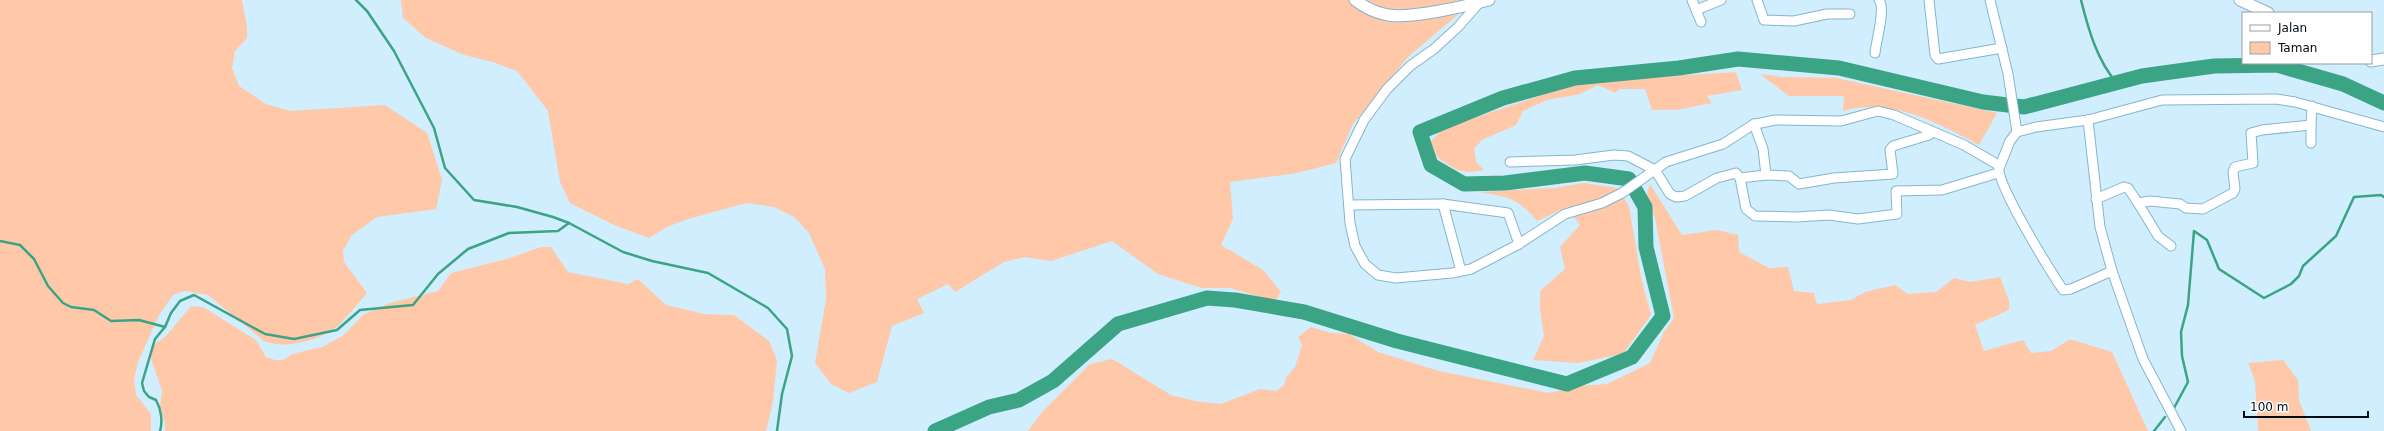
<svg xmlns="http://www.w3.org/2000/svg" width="2384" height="431" viewBox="0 0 2384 431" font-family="'DejaVu Sans',sans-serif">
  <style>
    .green { fill: #ffc8a9 }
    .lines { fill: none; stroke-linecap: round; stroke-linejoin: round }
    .stream { stroke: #3aa485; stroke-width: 2.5 }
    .river { stroke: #3aa485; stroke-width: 15 }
    .minor-casing { stroke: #85b5cd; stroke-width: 11 }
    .tertiary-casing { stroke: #85b5cd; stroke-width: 13 }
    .minor { stroke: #fff; stroke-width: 9 }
    .tertiary { stroke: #fff; stroke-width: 11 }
  </style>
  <rect width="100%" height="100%" fill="#d1eefe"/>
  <g class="green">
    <path d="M 0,0 L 242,0 L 247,27 L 247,38 L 235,51 L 232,68 L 239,86 L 266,104 L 290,111 L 385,105 L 427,133 L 442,180 L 436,209 L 377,217 L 352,235 L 343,251 L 344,262 L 367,293 C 358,303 350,314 340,324 C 323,340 286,350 264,341 L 208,295 L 185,291 L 173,295 L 159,315 L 138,362 L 134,379 L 136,395 L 151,414 L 151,431 L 0,431 Z"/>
    <path d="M 401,0 L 1475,0 L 1408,57 L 1353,124 L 1336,163 L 1297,173 L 1230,182 L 1233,219 L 1221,245 L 1263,270 L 1281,292 L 1275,301 L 1230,288 L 1202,288 L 1158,274 L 1112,241 L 1051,261 L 1025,257 L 1004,262 L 955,292 L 948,284 L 917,299 L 924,313 L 892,326 L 877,382 L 849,393 L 831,384 L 815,363 L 826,299 L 825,269 L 809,233 L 794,217 L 774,207 L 746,203 L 685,220 L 667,227 L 649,238 L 614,225 L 570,203 L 560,182 L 548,111 L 517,71 L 493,62 L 464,55 L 426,38 L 403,18 Z"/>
    <path d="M 1736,72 L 1742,90 L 1707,96 L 1712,103 L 1676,110 L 1652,110 L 1645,89 L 1620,89 L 1615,93 L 1598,85 L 1580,94 L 1547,100 L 1523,111 L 1516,125 L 1482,140 L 1474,149 L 1476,162 L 1484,170 C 1460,175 1454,169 1436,156 L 1431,141 L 1444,128 L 1581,82 Z"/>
    <path d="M 1760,74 L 1784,77 L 1836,78 L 1997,113 L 1979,145 C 1938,123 1890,97 1843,111 L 1844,96 L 1789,96 Z"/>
    <path d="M 1584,183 L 1617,188 L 1629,206 L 1641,277 L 1651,315 L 1623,354 L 1578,363 L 1533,360 L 1544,336 L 1540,309 L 1540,291 L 1565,269 L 1560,247 L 1580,225 L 1567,207 L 1537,221 C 1519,198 1507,197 1480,192 L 1554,188 Z"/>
    <path d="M 1650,184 L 1682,235 L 1717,230 L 1738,235 L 1739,252 L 1769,268 L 1788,267 L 1794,291 L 1814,293 L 1817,304 L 1851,300 L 1865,292 L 1895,285 L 1908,294 L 1936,292 L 1954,278 L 1970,282 L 2000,277 L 2009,301 L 2009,310 L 1975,325 L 1984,351 L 2023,340 L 2031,353 L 2051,351 L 2070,339 L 2112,352 L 2148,431 L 1028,431 L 1043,411 L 1090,364 L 1112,359 L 1171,395 L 1195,401 L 1221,404 L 1260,389 L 1276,391 L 1284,385 L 1286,378 L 1295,367 L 1302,345 L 1298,337 L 1311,327 L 1331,333 L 1349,334 L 1378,352 L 1439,371 L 1549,393 L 1579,386 L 1607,384 L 1650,363 L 1664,332 L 1674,318 L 1655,218 L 1647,194 Z"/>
    <path d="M 541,247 L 551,247 L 568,272 L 628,284 L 638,279 L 666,305 L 704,314 L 734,315 L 769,341 L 777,360 L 773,402 L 766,431 L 165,431 L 165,423 L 160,407 L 162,391 L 150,356 L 154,345 L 166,336 L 191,306 L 203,307 L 256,340 L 266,357 L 275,360 L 283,360 L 292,354 L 322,347 L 344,335 L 363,315 L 390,303 L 438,291 L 451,273 L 510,258 Z"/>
    <path d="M 2283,360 L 2298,380 L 2299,400 L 2311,431 L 2258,431 L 2255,381 L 2248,363 Z"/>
  </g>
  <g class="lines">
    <g class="stream">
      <path d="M 356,0 L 367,11 L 394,51 L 434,128 L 445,168 L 474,200 L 517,207 L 553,217 L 569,223 L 623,252 L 652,261 L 708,273 L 768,308 L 787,329 L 792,356 L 782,394 L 777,431"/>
      <path d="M 2081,0 C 2088,28 2097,61 2117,83"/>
      <path d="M 0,241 L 20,245 L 34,259 L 48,286 L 63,303 L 71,307 L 94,310 L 111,321 L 139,320 L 165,327"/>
      <path d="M 2174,408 L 2188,382 L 2182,356 L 2181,332 L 2188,305 L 2194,231 L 2207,240 L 2219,269 L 2264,298 L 2291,284 L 2299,276 L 2303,266 L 2336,236 L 2354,197 L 2381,195 L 2384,197"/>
      <path d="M 160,431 C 163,421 161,409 156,400 L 149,397 L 144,391 L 142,383 L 155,339 L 165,327 L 171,313 L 180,301 L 194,295 L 265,334 L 294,339 L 337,330 L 360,310 L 413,305 L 438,274 L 468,249 L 509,233 L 558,231 L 569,223"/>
      <path d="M 2154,431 L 2165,417"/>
    </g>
    <path class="river" d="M 935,431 L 989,407 L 1019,400 L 1053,381 L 1118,324 L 1207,298 L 1235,300 L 1304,312 L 1397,341 L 1567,384 L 1632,357 L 1663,316 L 1646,247 L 1645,207 L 1629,179 L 1585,173 L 1505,183 L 1464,184 L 1431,165 L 1420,132 L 1503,98 L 1575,78 L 1679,68 L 1738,59 L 1839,68 L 1983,102 L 2024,107 L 2142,76 L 2214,66 L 2277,65 L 2343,84 L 2384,103"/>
    <defs>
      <g id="minor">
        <path d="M 1692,0 L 1701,22"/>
        <path d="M 1757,0 L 1764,20 L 1794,21 L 1827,14 L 1850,14"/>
        <path d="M 1929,0 L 1935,55 L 1938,59 L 2002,48"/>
        <path d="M 1990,0 L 2008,74 L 2017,132"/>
        <path d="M 1479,3 L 1458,27 L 1434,49 L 1410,66 L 1387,89 L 1364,120 L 1345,159 L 1350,223 L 1355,246 L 1365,264 L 1378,275 L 1396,278 L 1452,273 L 1471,269 L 1519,244 L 1565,214 L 1602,203 L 1622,193 L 1666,162 L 1723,144 L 1754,124 L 1761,123 L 1775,120 L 1841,121 L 1878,111 L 1894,115 L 1964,145 L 2000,166 L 2010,141 L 2017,132 L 2036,127 L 2088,120 L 2162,100 L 2276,99 L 2295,102 L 2384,127"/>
        <path d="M 1696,10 L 1721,0"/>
        <path d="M 1875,53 C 1876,41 1886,8 1879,0"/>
        <path d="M 2088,120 L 2100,227 L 2112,271 L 2143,359 L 2181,431"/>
        <path d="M 2311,125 L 2311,143"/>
        <path d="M 1510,162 L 1575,160 L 1614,155 L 1628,156 L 1655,170 L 1670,194 L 1676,197 L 1685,196 L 1717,178 L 1736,173 L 1740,178 L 1746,209 L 1755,216 L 1796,217 L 1829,215 L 1858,219 L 1897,214 L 1896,191 L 1942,190 L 1998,173"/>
        <path d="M 1999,167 C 1996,184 2051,272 2063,290 L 2071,289 L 2112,271"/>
        <path d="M 1766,175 L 1789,176 L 1799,184 L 1834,178 L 1893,174 L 1890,150 L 1893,146 L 1929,135 L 1931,131"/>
        <path d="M 1740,178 L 1766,175 L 1763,149 L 1754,124"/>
        <path d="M 2096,199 L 2124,187 L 2128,188 L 2138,203 L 2150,201 L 2180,204 L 2186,208 L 2203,209 L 2233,193 L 2235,189 L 2233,172 L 2235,167 L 2253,163 L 2251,133 L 2262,130 L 2311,125 L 2312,106"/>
        <path d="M 2138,203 L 2158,236 L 2171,246"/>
        <path d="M 1443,204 L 1508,213 L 1519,244"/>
        <path d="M 1350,205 L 1443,204 L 1461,271"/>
      </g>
      <g id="tertiary">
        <path d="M 1355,0 C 1364,7 1377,13 1388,15 C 1410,19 1466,6 1489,0"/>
        <path d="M 2240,0 L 2268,13"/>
        <path d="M 2371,61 L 2384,59"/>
      </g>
    </defs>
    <use href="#minor" class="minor-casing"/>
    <use href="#tertiary" class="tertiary-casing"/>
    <use href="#minor" class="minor"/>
    <use href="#tertiary" class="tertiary"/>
  </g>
  <rect x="2242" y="12" width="130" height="52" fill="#ffffff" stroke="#999ea2"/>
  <rect x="2250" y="25" width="20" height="6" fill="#ffffff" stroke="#999ea2"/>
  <text x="2278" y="32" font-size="12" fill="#000d16">Jalan</text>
  <rect x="2250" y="42" width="20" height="12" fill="#ffc8a9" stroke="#999ea2"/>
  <text x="2278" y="52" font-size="12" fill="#000d16">Taman</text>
  <path d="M2244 411v6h124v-6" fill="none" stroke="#000d16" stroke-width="2"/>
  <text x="2250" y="411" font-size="12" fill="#000d16" stroke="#ffffff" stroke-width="3" paint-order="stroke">100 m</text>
</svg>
